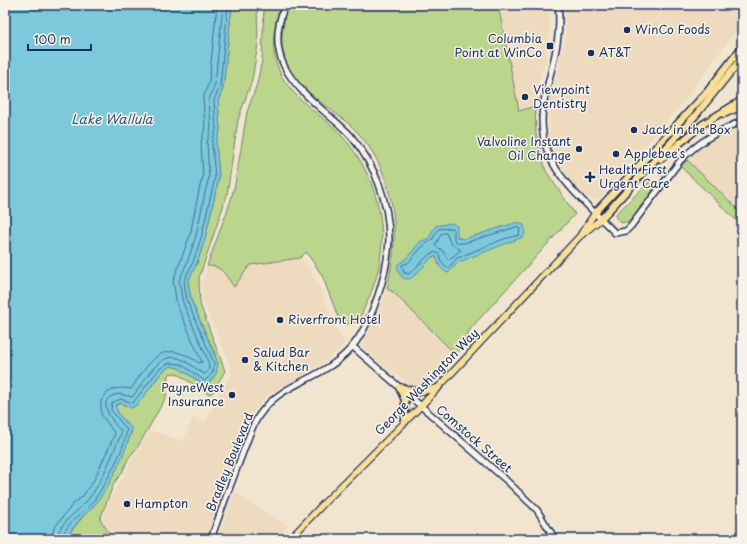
<svg xmlns="http://www.w3.org/2000/svg" width="747" height="544" viewBox="0 0 747 544" font-family="'Playpen Sans',sans-serif">
  <style>
    .built { fill: #eedbbf }
    .green { fill: #bcd58c; stroke: #6c8275 }
    .water { fill: #7dc9dc; stroke: #568baa }
    .lines { fill: none; stroke-linecap: round; stroke-linejoin: round }
    .shore { stroke: #426d90; stroke-width: 1 }
    .secondary-casing { stroke: #1b2f5e; stroke-width: 8 }
    .primary-casing { stroke: #1b2f5e; stroke-width: 8 }
    .highway-casing { stroke: #1b2f5e; stroke-width: 9 }
    .secondary { stroke: #f7f3e8; stroke-width: 5 }
    .primary { stroke: #fadf96; stroke-width: 5.5 }
    .highway { stroke: #fadf96; stroke-width: 6 }
    .poi-dot { fill: #1b2f5e; stroke: #f7f3e8; stroke-width: 1.5 }
    .labels { text-anchor: middle; stroke-width: 3; stroke-linejoin: round; paint-order: stroke }
    .poi-label { font-size: 12px; fill: #1b2f5e; stroke: #f7f3e8; text-anchor: start }
    .street-label { font-size: 12px; fill: #1b2f5e; stroke: #f7f3e8 }
    .water-label { font-size: 13px; font-style: italic; fill: #34567e; stroke: #f7f3e8 }
  </style>
  <rect width="100%" height="100%" fill="#f2e5d0"/>
  <filter id="ink" filterUnits="userSpaceOnUse"><feTurbulence type="fractalNoise" baseFrequency=".025" numOctaves="2"/><feDisplacementMap in="SourceGraphic" scale="8" xChannelSelector="R" yChannelSelector="G"/><feConvolveMatrix kernelMatrix="1 2 1 2 8 2 1 2 1" color-interpolation-filters="sRGB"/></filter>
  <g filter="url(#ink)">
    <g class="built">
      <path d="M 498,5 L 548,5 L 550,25 L 547,57 L 540,76 L 535,106 L 519,111 Z"/>
      <path d="M 565,5 L 742,5 L 742,22 L 687,98 L 600,198 L 596,200 L 587,197 L 569,180 L 556,157 L 549,135 L 550,104 L 565,39 Z"/>
      <path d="M 742,125 L 742,213 L 686,159 L 708,141 Z"/>
      <path d="M 300,258 L 309,268 L 319,286 L 335,327 L 345,343 L 323,364 L 267,396 L 255,410 L 249,420 L 207,533 L 185,532 L 171,539 L 113,539 L 103,523 L 103,513 L 117,485 L 123,478 L 129,464 L 151,430 L 183,441 L 193,418 L 206,422 L 223,384 L 231,376 L 228,360 L 203,303 L 201,285 L 207,266 L 215,266 L 222,270 Z"/>
      <path d="M 387,289 L 393,292 L 456,355 L 428,385 L 423,387 L 413,387 L 374,358 L 362,346 L 362,342 L 374,322 Z"/>
      <path d="M 235,492 L 258,507 L 288,526 L 276,539 L 217,539 Z"/>
    </g>
    <g class="green">
      <path d="M 232,5 L 257,5 L 258,44 L 252,80 L 238,120 L 227,195 L 199,278 L 200,304 L 225,371 L 212,393 L 208,394 L 176,373 L 168,374 L 166,397 L 139,445 L 128,459 L 122,473 L 114,483 L 100,519 L 113,539 L 65,539 L 85,514 L 130,437 L 132,429 L 119,415 L 115,406 L 121,403 L 131,408 L 144,396 L 162,372 L 170,366 L 179,368 L 206,386 L 216,374 L 215,354 L 191,300 L 188,281 L 197,263 L 205,239 L 219,177 L 216,143 L 220,131 L 218,101 L 223,88 Z"/>
      <path d="M 264,5 L 281,5 C 274,26 270,46 278,68 C 287,93 314,110 333,127 C 369,160 388,212 380,260 C 377,282 367,302 358,322 L 341,325 L 322,275 L 306,252 L 300,258 L 250,265 L 234,287 C 226,276 222,265 207,266 L 230,203 L 235,184 L 247,112 L 257,84 L 262,60 Z"/>
      <path d="M 289,5 L 498,5 L 519,111 L 535,106 L 536,134 L 546,171 L 575,214 L 471,328 L 456,355 L 393,292 L 387,289 C 396,246 399,213 382,171 C 376,155 362,135 349,124 C 317,97 274,78 283,28 C 285,20 284,12 289,5 Z"/>
      <path d="M 687,160 L 742,213 L 742,226 L 681,167 Z"/>
      <path d="M 651,180 L 657,185 L 629,221 L 622,223 L 616,218 L 616,214 Z"/>
    </g>
    <g class="water">
      <path d="M 5,5 L 232,5 L 223,88 L 218,101 L 220,131 L 216,143 L 219,177 L 205,239 L 197,263 L 188,281 L 191,300 L 218,363 L 216,374 L 206,386 L 179,368 L 170,366 L 162,372 L 137,405 L 131,408 L 121,403 L 115,405 L 119,415 L 132,429 C 124,456 111,485 93,507 C 91,510 87,512 84,515 C 77,522 71,531 65,539 L 5,539 Z"/>
      <path d="M 518,222 L 524,225 L 525,233 L 523,237 L 459,262 L 448,273 C 441,271 437,263 436,256 L 432,257 C 429,261 416,275 411,278 C 403,283 397,271 397,265 L 405,260 L 420,242 L 429,238 L 435,226 L 452,223 L 457,226 L 457,237 L 464,239 Z"/>
    </g>
    <g class="lines">
      <g class="shore">
        <path d="M 517,227 L 520,229 L 519,235 L 504,239 L 457,258 L 448,268 L 441,261 L 439,254 L 435,252 L 430,254 L 409,274 L 404,273 L 402,265 L 408,263 L 423,246 L 432,240 L 438,229 L 452,228 L 454,230 L 454,240 L 458,243 L 464,243 Z"/>
        <path d="M 446,233 L 451,244 L 461,250 L 448,260 L 442,250 L 435,246 L 441,234 Z"/>
        <path d="M 51,539 L 54,528 L 73,504 L 82,497 L 94,480 L 115,434 L 101,414 L 101,401 L 107,393 L 114,389 L 122,388 L 131,389 C 151,360 162,337 199,363 L 202,362 L 177,305 L 173,281 L 190,235 L 200,186 L 203,177 L 201,143 L 205,127 L 203,99 L 209,82 L 217,5"/>
        <path d="M 57,539 C 57,525 78,511 87,501 C 103,481 111,457 121,434 L 121,431 C 111,420 93,397 120,394 L 132,397 C 145,383 159,347 183,360 C 191,364 197,370 204,374 C 211,371 209,364 207,358 L 183,303 L 179,281 L 188,260 L 196,236 L 206,188 L 209,177 L 207,143 L 211,128 L 209,100 L 215,84 L 223,5"/>
        <path d="M 62,539 C 63,526 83,513 91,504 C 103,489 125,449 127,430 L 111,410 L 112,403 L 121,399 L 133,403 L 159,369 L 169,363 L 181,364 L 205,381 L 213,372 L 214,363 L 187,301 L 184,281 L 193,262 L 201,238 L 215,177 L 212,143 L 216,129 L 214,100 L 220,86 L 228,5"/>
      </g>
      <defs>
        <g id="secondary">
          <path d="M 558,5 C 562,35 553,63 546,92 C 528,160 573,189 615,233 L 626,231 L 631,226 L 680,161 C 698,142 718,131 742,121"/>
          <path d="M 352,346 L 506,480 L 537,510 L 555,539"/>
          <path d="M 211,539 C 221,510 232,481 243,452 C 249,437 253,421 264,409 C 279,390 302,383 322,371 C 333,365 344,356 352,347 C 373,321 388,272 389,239 C 389,201 375,165 351,136 C 344,128 335,121 327,114 C 291,83 264,56 285,5"/>
        </g>
        <g id="primary">
          <path d="M 581,234 L 595,213"/>
          <path d="M 290,539 L 325,502 L 421,406 L 579,237 L 601,219"/>
        </g>
        <g id="highway">
          <path d="M 724,114 L 742,106"/>
          <path d="M 661,159 L 703,124 L 742,100"/>
          <path d="M 595,213 L 707,92 L 742,47"/>
          <path d="M 601,219 L 695,116 L 742,58"/>
          <path d="M 399,387 L 418,392 L 438,388"/>
          <path d="M 399,387 L 405,400 L 405,422"/>
        </g>
      </defs>
      <use href="#secondary" class="secondary-casing"/>
      <use href="#primary" class="primary-casing"/>
      <use href="#highway" class="highway-casing"/>
      <use href="#secondary" class="secondary"/>
      <use href="#primary" class="primary"/>
      <use href="#highway" class="highway"/>
    </g>
  </g>
  <g class="poi-dot">
    <circle cx="627" cy="30" r="4"/>
    <rect x="546" y="42" width="8" height="8" rx="2"/>
    <circle cx="591" cy="53" r="4"/>
    <circle cx="525" cy="97" r="4"/>
    <circle cx="634" cy="130" r="4"/>
    <circle cx="579" cy="149" r="4"/>
    <circle cx="616" cy="154" r="4"/>
    <path d="M588 171h4v4h4v4h-4v4h-4v-4h-4v-4h4z"/>
    <circle cx="280" cy="320" r="4"/>
    <circle cx="245" cy="360" r="4"/>
    <circle cx="232" cy="395" r="4"/>
    <circle cx="127" cy="504" r="4"/>
  </g>
  <g class="labels">
    <g class="poi-label">
      <text x="635" y="34">WinCo Foods</text>
      <text x="542" y="43" text-anchor="end">Columbia<tspan x="542" dy="14">Point at WinCo</tspan></text>
      <text x="599" y="57">AT&amp;T</text>
      <text x="533" y="94">Viewpoint<tspan x="533" dy="14">Dentistry</tspan></text>
      <text x="642" y="134">Jack in the Box</text>
      <text x="571" y="146" text-anchor="end">Valvoline Instant<tspan x="571" dy="14">Oil Change</tspan></text>
      <text x="624" y="158">Applebee's</text>
      <text x="599" y="174">Health First<tspan x="599" dy="14">Urgent Care</tspan></text>
      <text x="288" y="324">Riverfront Hotel</text>
      <text x="253" y="357">Salud Bar<tspan x="253" dy="14">&amp; Kitchen</tspan></text>
      <text x="224" y="392" text-anchor="end">PayneWest<tspan x="224" dy="14">Insurance</tspan></text>
      <text x="135" y="508">Hampton</text>
    </g>
    <g class="street-label">
      <text transform="translate(427 382) rotate(-46)" y="4">George Washington Way</text>
      <text transform="translate(474 439) rotate(41)" y="4">Comstock Street</text>
      <text transform="translate(230 462) rotate(-68)" y="4">Bradley Boulevard</text>
    </g>
    <g class="water-label">
      <text x="112" y="124">Lake Wallula</text>
    </g>
  </g>
  <rect width="747" height="544" fill="none" stroke="#f7f3e8" stroke-width="20"/>
  <rect x="10" y="10" width="727" height="524" fill="none" stroke="#1b2f5e" stroke-width="1.5" filter="url(#ink)"/>
  <path d="M28 44v6h63v-6" fill="none" stroke="#1b2f5e" stroke-width="2"/>
  <text x="34" y="44" font-size="12" fill="#1b2f5e" stroke="#f7f3e8" stroke-width="3" paint-order="stroke">100 m</text>
</svg>
